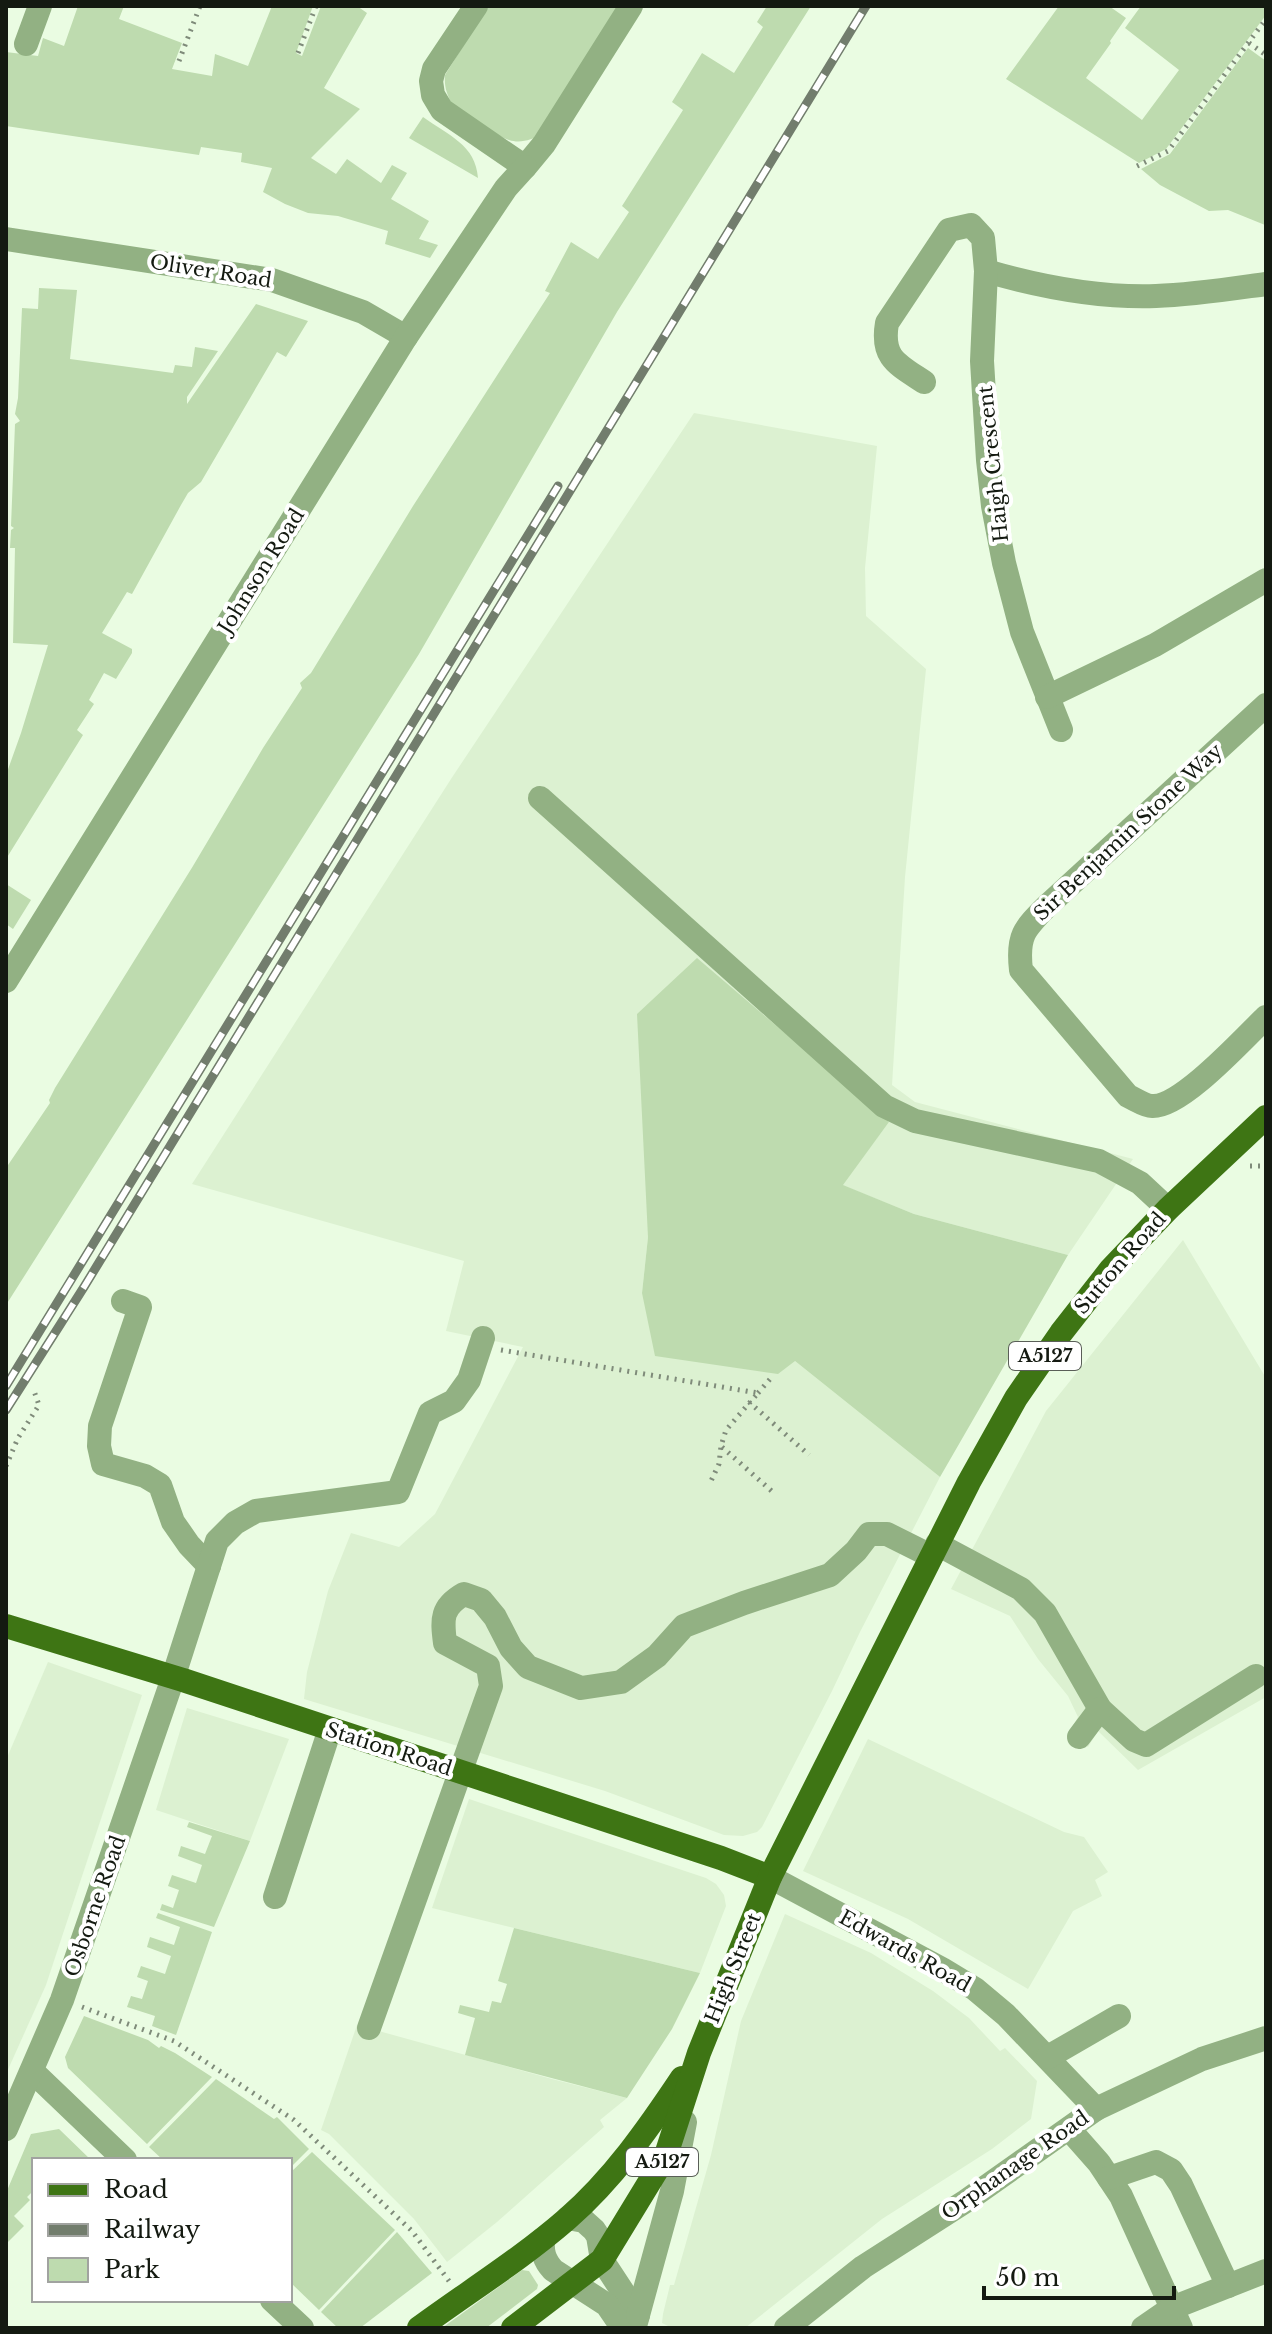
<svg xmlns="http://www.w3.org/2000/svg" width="1272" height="2334" viewBox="0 0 1272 2334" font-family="'Libre Baskerville',serif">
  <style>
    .built { fill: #dcf1d1 }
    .green { fill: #bedbaf }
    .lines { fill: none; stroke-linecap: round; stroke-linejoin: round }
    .path { stroke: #7f8b7a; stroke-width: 5; stroke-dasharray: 2 6; stroke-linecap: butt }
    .minor { stroke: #92b183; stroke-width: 24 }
    .major { stroke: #3e7514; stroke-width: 24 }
    .rail-casing { stroke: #727d6d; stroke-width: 9 }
    .rail { stroke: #fff; stroke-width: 6; stroke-dasharray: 18; stroke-linecap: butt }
    .labels { text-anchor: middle; stroke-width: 8; stroke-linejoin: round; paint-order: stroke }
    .shield { fill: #fff; stroke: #5a5f58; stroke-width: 2 }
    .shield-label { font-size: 18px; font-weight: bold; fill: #141a11 }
    .street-label { font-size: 20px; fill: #141a11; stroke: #fff }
  </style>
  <rect width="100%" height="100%" fill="#eafce2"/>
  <g class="built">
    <path d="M 694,413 L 877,446 L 865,568 L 866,616 L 926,669 L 905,877 L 892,1085 L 915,1102 L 1133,1159 L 1068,1255 L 914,1214 L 842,1185 L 889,1122 L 648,1237 L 642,1293 L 795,1361 L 940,1477 L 860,1632 L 832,1691 L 762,1827 L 757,1832 L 743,1836 L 724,1835 L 605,1791 L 304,1699 L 307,1672 L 328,1591 L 351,1533 L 399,1547 L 435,1514 L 523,1347 L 446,1331 L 464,1261 L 192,1184 L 451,779 Z"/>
    <path d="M 1183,1240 L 1266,1378 L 1266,1697 L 1138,1770 L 1098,1731 L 1088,1747 L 1069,1733 L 1078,1717 L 1068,1696 L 1038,1659 L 1010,1616 L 951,1589 L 1046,1411 Z"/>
    <path d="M 48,1662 L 142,1695 L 46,1985 L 6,2074 L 6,1760 Z"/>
    <path d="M 187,1708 L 289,1739 L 250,1841 L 156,1810 Z"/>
    <path d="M 868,1739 L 1064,1832 L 1084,1837 L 1108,1872 L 1095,1880 L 1102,1896 L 1073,1911 L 1028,1989 L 908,1919 L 803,1871 Z"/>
    <path d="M 469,1799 L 706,1878 L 716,1884 L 724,1895 L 726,1906 L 700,1973 L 432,1908 Z"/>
    <path d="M 785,1914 L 871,1953 L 933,1991 L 969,2018 L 1000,2051 L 1005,2048 L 1037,2081 L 1031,2119 L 992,2149 L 882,2219 L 745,2328 L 672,2328 L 662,2323 L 663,2314 L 670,2285 L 674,2285 L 711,2155 L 741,2021 Z"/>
    <path d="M 357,2025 L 552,2079 L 627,2098 L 600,2120 L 604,2127 L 497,2222 L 447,2262 L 414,2219 L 329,2134 L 321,2130 Z"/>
  </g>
  <g class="green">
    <path d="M 78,6 L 124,6 L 119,19 L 182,43 L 172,69 L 212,76 L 215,54 L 248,66 L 272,6 L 313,6 L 296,53 L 302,56 L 321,6 L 357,6 L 367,13 L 324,88 L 360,109 L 311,158 L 336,174 L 347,159 L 381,183 L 392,165 L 407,173 L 391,199 L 429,221 L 419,239 L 438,245 L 430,258 L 385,244 L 388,231 L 338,216 L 308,213 L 285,204 L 263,192 L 272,168 L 241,162 L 242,153 L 201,147 L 199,155 L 6,126 L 6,52 L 38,56 L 43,38 L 64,46 Z"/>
    <path d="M 488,6 L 622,6 L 542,135 C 532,139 521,144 509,140 C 496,136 465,113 452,104 C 447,94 444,87 445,75 Z"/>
    <path d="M 767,6 L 811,6 L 617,312 L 419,654 L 6,1305 L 6,1168 L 50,1103 L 49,1100 L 55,1088 L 193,866 L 263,748 L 302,688 L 300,683 L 311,673 L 413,506 L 550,293 L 545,291 L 571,242 L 598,259 L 629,212 L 622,206 L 683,110 L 672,102 L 702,53 L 734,73 L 763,27 L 757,22 Z"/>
    <path d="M 1059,6 L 1109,6 L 1126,18 L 1110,41 L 1111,43 L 1086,78 L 1142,120 L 1179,70 L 1125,28 L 1141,6 L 1266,6 L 1266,15 L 1166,149 L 1139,163 L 1006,79 Z"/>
    <path d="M 1248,48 L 1266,61 L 1265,225 L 1228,210 L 1209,211 L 1160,185 L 1141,169 L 1170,154 Z"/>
    <path d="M 423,117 C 448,135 476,145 478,178 L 409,138 Z"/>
    <path d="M 39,288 L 77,290 L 70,359 L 173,373 L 175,365 L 192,367 L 195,347 L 218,351 L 187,397 L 187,404 L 256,304 L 308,321 L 286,357 L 277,352 L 201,482 L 188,493 L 181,505 L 132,594 L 127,592 L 102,633 L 132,649 L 132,653 L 116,679 L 104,673 L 89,700 L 94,704 L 77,730 L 83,735 L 6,859 L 6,775 L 21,733 L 48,645 L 13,643 L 15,548 L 10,548 L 11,530 L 14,528 L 11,526 L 15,424 L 20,421 L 15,414 L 18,398 L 22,308 L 38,309 Z"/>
    <path d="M 6,884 L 31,900 L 13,929 L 6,924 Z"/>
    <path d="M 697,958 L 889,1122 L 843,1185 L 914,1214 L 1068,1255 L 940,1477 L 795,1361 L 778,1374 L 655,1356 L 642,1293 L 648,1237 L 637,1014 Z"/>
    <path d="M 189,1822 L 250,1841 L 214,1927 L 160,1910 L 162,1904 L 173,1908 L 179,1890 L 168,1886 L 172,1875 L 196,1883 L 202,1865 L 178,1856 L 181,1846 L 205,1854 L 212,1836 L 187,1827 Z"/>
    <path d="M 158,1913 L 212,1932 L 176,2035 L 152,2026 L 155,2016 L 127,2007 L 131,1996 L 142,1999 L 148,1981 L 137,1977 L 141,1966 L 165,1974 L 171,1956 L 147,1947 L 150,1937 L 174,1945 L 180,1927 L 156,1918 Z"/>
    <path d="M 514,1928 L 700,1973 L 672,2029 L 627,2098 L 465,2055 L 475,2018 L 458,2013 L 460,2005 L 489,2012 L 492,2001 L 501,2003 L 507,1984 L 498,1981 Z"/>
    <path d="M 84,2016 L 148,2040 L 159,2048 L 161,2046 L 175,2053 L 212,2077 L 147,2144 L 68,2068 L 65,2057 Z"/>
    <path d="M 216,2079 L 274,2119 L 277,2117 L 309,2149 L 290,2168 L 290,2160 L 163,2160 L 149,2147 Z"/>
    <path d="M 59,2129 L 91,2160 L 34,2160 L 34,2190 L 27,2197 L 30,2200 L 14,2216 L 24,2226 L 6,2244 L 6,2193 L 31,2134 Z"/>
    <path d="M 312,2152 L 395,2230 L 319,2310 L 290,2282 L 290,2173 Z"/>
    <path d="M 397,2232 L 432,2273 L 360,2328 L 338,2328 L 321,2312 Z"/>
    <path d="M 522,2270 L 529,2271 L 538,2285 L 537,2289 L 486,2328 L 442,2328 Z"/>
  </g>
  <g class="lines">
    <g class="path">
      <path d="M 1249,43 L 1266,55"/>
      <path d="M 298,53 L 316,6"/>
      <path d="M 179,61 L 200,6"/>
      <path d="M 1137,166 L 1168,151 L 1266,19"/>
      <path d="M 1250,1166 L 1266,1166"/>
      <path d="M 501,1350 L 758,1393 L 726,1430 L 721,1446 L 719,1464 L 711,1481"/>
      <path d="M 758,1393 L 771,1378"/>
      <path d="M 749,1402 L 809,1455"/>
      <path d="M 722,1447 L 775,1494"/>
      <path d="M 6,1466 L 18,1438 L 39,1405 L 34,1391"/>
      <path d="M 82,2007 L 174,2041 L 294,2120 L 412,2231 L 449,2281"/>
    </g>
    <g class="minor">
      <path d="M 476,6 L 434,69 L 431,81 L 433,95 L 442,110 L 525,167 L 544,144 L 631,6"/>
      <path d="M 26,44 L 40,6"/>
      <path d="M 6,239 L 272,280 L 363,312 L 406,337"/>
      <path d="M 986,271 C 1041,287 1099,298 1156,296 C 1193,295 1230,289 1266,284"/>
      <path d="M 924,382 C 897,364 881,358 887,323 L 949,230 L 971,225 L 983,238 L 986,271 L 982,361 L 988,460 L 993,506 L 1004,563 L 1022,632 L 1061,730"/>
      <path d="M 1047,697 L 1155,645 L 1266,580"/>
      <path d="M 1266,705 L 1047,906 C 1024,929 1017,936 1021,970 L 1128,1096 C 1135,1099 1145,1106 1152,1106 C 1181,1108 1244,1038 1266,1017"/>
      <path d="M 540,798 L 884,1106 L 915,1121 L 1099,1161 L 1140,1183 L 1168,1209"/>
      <path d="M 6,981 L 406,337 L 506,188 L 525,167"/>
      <path d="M 123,1301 L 140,1307 L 100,1426 L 99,1446 L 103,1464 L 145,1476 L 160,1485 L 173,1522 L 189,1545 L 209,1566"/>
      <path d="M 937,1544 L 1021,1589 L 1045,1613 L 1100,1709 L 1134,1740 L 1146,1745 L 1256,1676"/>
      <path d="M 1079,1737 L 1100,1709"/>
      <path d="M 770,1877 L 942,1969 L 975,1989 L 1006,2015 L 1096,2109"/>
      <path d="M 275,1897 L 330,1729"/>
      <path d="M 369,2028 L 491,1686 L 488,1666 L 445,1643 C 442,1619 441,1607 464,1594 L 481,1600 L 495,1617 L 511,1648 L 528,1667 L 581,1688 L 621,1682 L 657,1656 L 684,1626 L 744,1603 L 830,1575 L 856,1551 L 869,1534 L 887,1534 L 931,1556"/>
      <path d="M 1048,2057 L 1119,2016"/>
      <path d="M 33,2072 L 125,2160"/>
      <path d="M 6,2129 L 62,2000 L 173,1678 L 217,1541 L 235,1523 L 256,1511 L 398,1492 L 430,1413 L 454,1401 L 469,1380 L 483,1338"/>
      <path d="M 1069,2129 L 1099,2163 L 1121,2196 L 1181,2328"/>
      <path d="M 1109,2178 L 1156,2162 L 1171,2170 L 1181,2185 L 1228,2286"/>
      <path d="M 568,2218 L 584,2221 L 594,2230 L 598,2236 L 602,2260 L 638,2315 L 635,2326"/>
      <path d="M 543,2239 C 542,2252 544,2260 553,2270 L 607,2305 L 622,2327 L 627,2328"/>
      <path d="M 272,2300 L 302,2328"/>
      <path d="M 638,2315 L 672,2191 L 685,2122"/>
      <path d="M 786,2328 L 863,2267 L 966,2201 L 1096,2109 L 1202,2059 L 1266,2038"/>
      <path d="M 1143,2328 L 1172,2308 L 1266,2271"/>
    </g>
    <g class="major">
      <path d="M 6,1626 L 183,1680 L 721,1858 L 770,1877"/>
      <path d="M 419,2328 C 468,2292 521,2259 567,2219 C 613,2179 648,2129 682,2078"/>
      <path d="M 513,2328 L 602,2260 L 666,2155 L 699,2053 L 770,1877 L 969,1482 L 1016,1398 L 1061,1333 L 1111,1269 L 1168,1209 L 1266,1117"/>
    </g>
    <defs>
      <g id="rail">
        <path d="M 6,1386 L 558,486"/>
        <path d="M 6,1410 L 84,1287 L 866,6"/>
      </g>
    </defs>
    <use href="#rail" class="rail-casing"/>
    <use href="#rail" class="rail"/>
  </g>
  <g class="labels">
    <g class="shield">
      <rect x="1009" y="1342" width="72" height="28" rx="6"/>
      <rect x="626" y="2148" width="72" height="28" rx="6"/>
    </g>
    <g class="shield-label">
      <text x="1045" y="1362">A5127</text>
      <text x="662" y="2168">A5127</text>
    </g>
    <g class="street-label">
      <text transform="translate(211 271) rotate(9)" y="7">Oliver Road</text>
      <text transform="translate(993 464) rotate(-96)" y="7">Haigh Crescent</text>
      <text transform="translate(261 571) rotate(-58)" y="7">Johnson Road</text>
      <text transform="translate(1128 832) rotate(-43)" y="7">Sir Benjamin Stone Way</text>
      <text transform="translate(1120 1263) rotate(-49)" y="7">Sutton Road</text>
      <text transform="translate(389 1749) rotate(18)" y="7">Station Road</text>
      <text transform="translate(95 1906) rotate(-71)" y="7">Osborne Road</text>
      <text transform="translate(905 1951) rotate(29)" y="7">Edwards Road</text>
      <text transform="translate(733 1968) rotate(-68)" y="7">High Street</text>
      <text transform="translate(1015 2165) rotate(-35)" y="7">Orphanage Road</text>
    </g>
  </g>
  <rect width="1272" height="2334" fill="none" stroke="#141a11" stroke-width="16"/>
  <rect x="32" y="2158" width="260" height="144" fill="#ffffff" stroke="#a1a3a0" stroke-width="2"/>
  <rect x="48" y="2184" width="40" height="12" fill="#3e7514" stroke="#a1a3a0" stroke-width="2"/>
  <text x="104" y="2198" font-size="24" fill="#141a11">Road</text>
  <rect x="48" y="2224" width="40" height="12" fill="#727d6d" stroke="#a1a3a0" stroke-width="2"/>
  <text x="104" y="2238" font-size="24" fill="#141a11">Railway</text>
  <rect x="48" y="2258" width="40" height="24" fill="#bedbaf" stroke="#a1a3a0" stroke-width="2"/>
  <text x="104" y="2278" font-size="24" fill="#141a11">Park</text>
  <path d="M984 2286v12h190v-12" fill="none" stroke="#141a11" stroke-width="4"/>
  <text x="996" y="2286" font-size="24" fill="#141a11" stroke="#ffffff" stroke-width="6" paint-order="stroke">50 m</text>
</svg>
